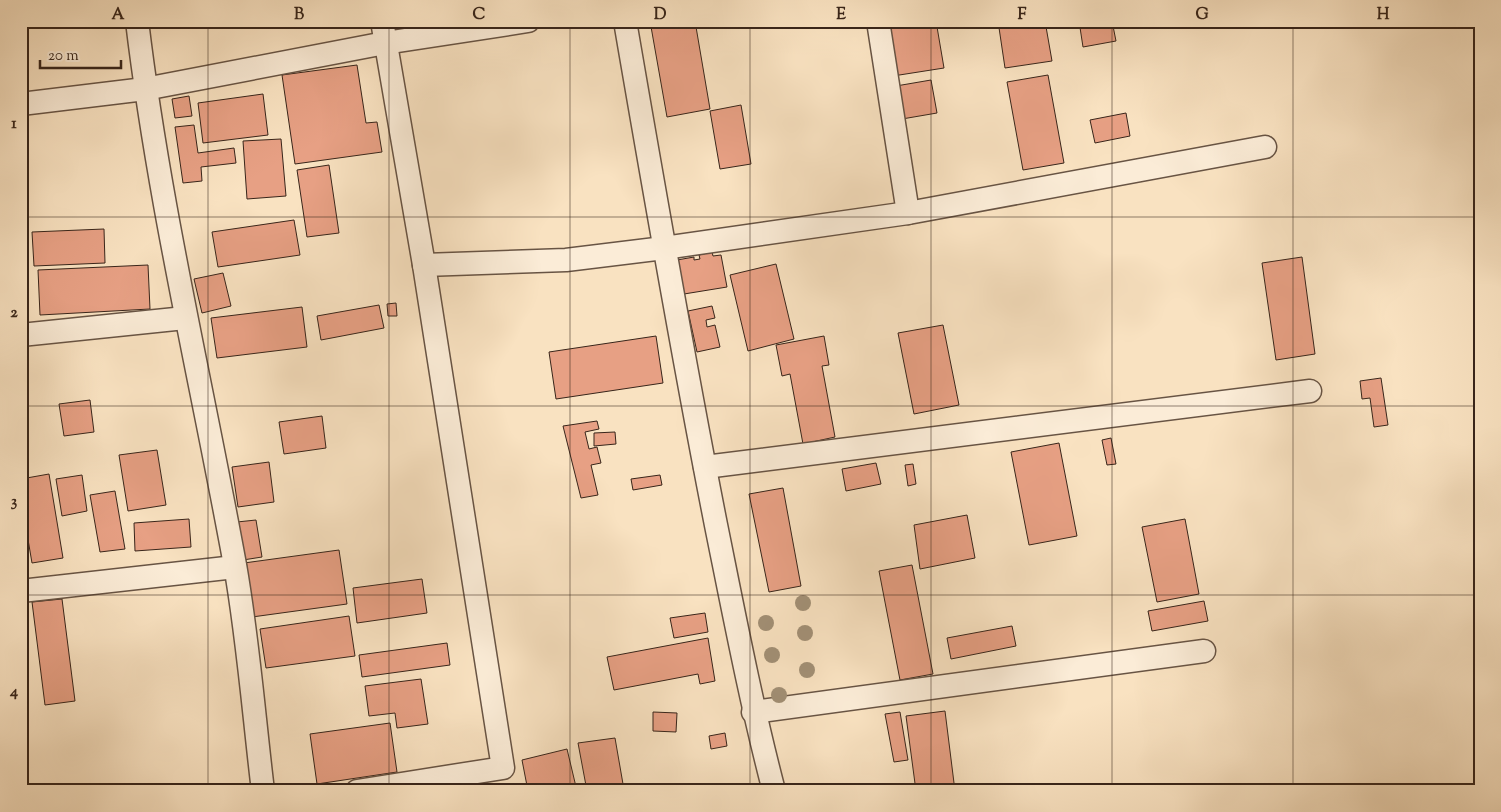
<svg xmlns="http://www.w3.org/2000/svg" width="1501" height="812" viewBox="0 0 1501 812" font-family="'Sorts Mill Goudy',serif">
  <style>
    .building { fill: #e7a084; stroke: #38251a }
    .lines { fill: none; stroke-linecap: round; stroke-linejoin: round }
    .minor-casing { stroke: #685444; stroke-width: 25 }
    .minor { stroke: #fbecd7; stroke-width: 22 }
    .tree { fill: #a29076 }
    .grid { fill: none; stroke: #38251a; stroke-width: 1; stroke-opacity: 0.55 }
    .neatline { fill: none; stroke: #38251a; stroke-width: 2 }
    .grid-label { font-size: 16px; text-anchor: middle; font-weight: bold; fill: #38251a }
  </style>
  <rect width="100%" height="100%" fill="#f9e2c1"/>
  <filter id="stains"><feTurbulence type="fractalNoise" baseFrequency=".004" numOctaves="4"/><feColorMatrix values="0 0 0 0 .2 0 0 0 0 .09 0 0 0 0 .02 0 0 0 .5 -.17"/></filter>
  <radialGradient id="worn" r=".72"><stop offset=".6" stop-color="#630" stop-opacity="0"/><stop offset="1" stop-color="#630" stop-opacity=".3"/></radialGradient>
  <g class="building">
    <path d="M 650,21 L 695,21 L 710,109 L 667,117 Z"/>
    <path d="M 924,21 L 936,21 L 944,68 L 893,76 L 885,28 Z"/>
    <path d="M 998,21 L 1045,21 L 1052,61 L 1005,68 Z"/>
    <path d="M 1079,21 L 1112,21 L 1116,41 L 1083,47 Z"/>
    <path d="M 357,65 L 366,123 L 377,122 L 382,152 L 295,164 L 282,75 Z"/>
    <path d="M 1048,75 L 1064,163 L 1023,170 L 1007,82 Z"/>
    <path d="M 931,80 L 937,113 L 902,119 L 896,86 Z"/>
    <path d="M 263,94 L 268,135 L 203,143 L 198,103 Z"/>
    <path d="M 189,96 L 192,116 L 175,118 L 172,99 Z"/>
    <path d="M 741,105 L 751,164 L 720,169 L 710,111 Z"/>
    <path d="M 1126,113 L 1130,136 L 1095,143 L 1090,120 Z"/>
    <path d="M 194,125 L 198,153 L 234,148 L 236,163 L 201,167 L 202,181 L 183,183 L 175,127 Z"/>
    <path d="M 281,139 L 286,196 L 247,199 L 243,141 Z"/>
    <path d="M 329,165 L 339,233 L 307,237 L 297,170 Z"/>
    <path d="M 294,220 L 300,255 L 218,267 L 212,232 Z"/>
    <path d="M 104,229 L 105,263 L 34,266 L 32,232 Z"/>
    <path d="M 712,252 L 713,256 L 721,255 L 727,287 L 684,294 L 677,260 L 694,257 L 694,260 L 700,259 L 699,255 Z"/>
    <path d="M 1302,257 L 1315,354 L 1276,360 L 1262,263 Z"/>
    <path d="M 776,264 L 794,339 L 748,351 L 730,275 Z"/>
    <path d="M 148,265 L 150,309 L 40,315 L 38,270 Z"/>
    <path d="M 21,266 L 24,320 L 21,320 Z"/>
    <path d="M 223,273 L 231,306 L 202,313 L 194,279 Z"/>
    <path d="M 396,303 L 397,316 L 388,316 L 387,304 Z"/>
    <path d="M 379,305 L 384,328 L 321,340 L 317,316 Z"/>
    <path d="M 712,306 L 715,318 L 706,320 L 707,327 L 715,325 L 720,347 L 697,352 L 688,311 Z"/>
    <path d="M 302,307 L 307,347 L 217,358 L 211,318 Z"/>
    <path d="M 943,325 L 959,405 L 914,414 L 898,333 Z"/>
    <path d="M 656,336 L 663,383 L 556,399 L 549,352 Z"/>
    <path d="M 824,336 L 829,365 L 822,366 L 835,437 L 803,444 L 790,374 L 782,376 L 776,345 Z"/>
    <path d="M 1381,378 L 1388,425 L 1374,427 L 1370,398 L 1362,399 L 1360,381 Z"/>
    <path d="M 90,400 L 94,432 L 64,436 L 59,404 Z"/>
    <path d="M 322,416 L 326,448 L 284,454 L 279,422 Z"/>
    <path d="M 597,421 L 599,429 L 585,432 L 589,449 L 597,447 L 601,463 L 591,465 L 598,495 L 581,498 L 563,426 Z"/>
    <path d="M 615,432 L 616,444 L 594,446 L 594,433 Z"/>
    <path d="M 1111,438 L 1116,464 L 1107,465 L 1102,440 Z"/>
    <path d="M 1059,443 L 1077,536 L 1029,545 L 1011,452 Z"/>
    <path d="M 157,450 L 166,505 L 128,511 L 119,455 Z"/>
    <path d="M 269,462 L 274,502 L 238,507 L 232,467 Z"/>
    <path d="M 876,463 L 881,484 L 846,491 L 842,469 Z"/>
    <path d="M 913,464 L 916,484 L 908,486 L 905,465 Z"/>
    <path d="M 49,474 L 63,558 L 32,563 L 21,498 L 21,479 Z"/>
    <path d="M 82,475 L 87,511 L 62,516 L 56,479 Z"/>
    <path d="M 660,475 L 662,485 L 633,490 L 631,479 Z"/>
    <path d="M 783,488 L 801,586 L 769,592 L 749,494 Z"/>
    <path d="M 115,491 L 125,549 L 100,552 L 90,495 Z"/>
    <path d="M 967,515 L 975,558 L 920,569 L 914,525 Z"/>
    <path d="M 189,519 L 191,547 L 135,551 L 134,523 Z"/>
    <path d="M 1185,519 L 1199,594 L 1157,602 L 1142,527 Z"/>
    <path d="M 256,520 L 262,557 L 243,560 L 237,522 Z"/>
    <path d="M 339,550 L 347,604 L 252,617 L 244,563 Z"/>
    <path d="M 912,565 L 933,674 L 900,680 L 879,571 Z"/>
    <path d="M 422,579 L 427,613 L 357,623 L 353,588 Z"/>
    <path d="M 62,599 L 75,701 L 45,705 L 32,602 Z"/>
    <path d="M 1204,601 L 1208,621 L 1152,631 L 1148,611 Z"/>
    <path d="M 705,613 L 708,632 L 674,638 L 670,618 Z"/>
    <path d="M 349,616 L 355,656 L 266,668 L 260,629 Z"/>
    <path d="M 1012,626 L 1016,646 L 951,659 L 947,638 Z"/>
    <path d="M 708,638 L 715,681 L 700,684 L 698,674 L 614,690 L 607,657 Z"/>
    <path d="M 447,643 L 450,665 L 362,677 L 359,655 Z"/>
    <path d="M 421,679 L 428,724 L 397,728 L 395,713 L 369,716 L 365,686 Z"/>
    <path d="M 945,711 L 955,791 L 916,791 L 906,716 Z"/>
    <path d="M 653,712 L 677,713 L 676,732 L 653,731 Z"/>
    <path d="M 900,712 L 908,760 L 894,762 L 885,714 Z"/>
    <path d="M 390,723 L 397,772 L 317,784 L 310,734 Z"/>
    <path d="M 725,733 L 727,746 L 711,749 L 709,736 Z"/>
    <path d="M 615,738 L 623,784 L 587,791 L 578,743 Z"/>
    <path d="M 567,749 L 577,791 L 528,791 L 522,760 Z"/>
  </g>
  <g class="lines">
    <defs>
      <g id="minor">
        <path d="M 137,21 C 159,205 202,384 235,565 C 248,638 254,717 263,791"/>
        <path d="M 625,21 C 654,190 683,358 716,525 C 734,614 751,703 774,791"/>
        <path d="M 878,21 L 908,213"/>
        <path d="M 21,104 L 145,89 L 385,43 L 528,21"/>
        <path d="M 424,265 L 566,260 L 664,248 L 908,213 L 1265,147"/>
        <path d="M 21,335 L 185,318"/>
        <path d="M 705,467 L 1310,391"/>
        <path d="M 21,591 L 235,567"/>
        <path d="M 753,712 L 1204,651"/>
        <path d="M 357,791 L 503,768 L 424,265 L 382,21"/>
      </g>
    </defs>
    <use href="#minor" class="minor-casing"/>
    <use href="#minor" class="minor"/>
  </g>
  <g class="tree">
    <circle cx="803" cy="603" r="8"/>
    <circle cx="766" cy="623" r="8"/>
    <circle cx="805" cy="633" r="8"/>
    <circle cx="772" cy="655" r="8"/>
    <circle cx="807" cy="670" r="8"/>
    <circle cx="779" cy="695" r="8"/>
  </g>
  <path class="grid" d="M 208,21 L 208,791M 389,21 L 389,791M 570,21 L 570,791M 750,21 L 750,791M 931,21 L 931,791M 1112,21 L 1112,791M 1293,21 L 1293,791M 21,217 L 1480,217M 21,406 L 1480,406M 21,595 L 1480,595"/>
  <rect width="1501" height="812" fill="none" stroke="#f9e2c1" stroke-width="55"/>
  <path d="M40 60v8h81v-8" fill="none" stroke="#38251a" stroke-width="2.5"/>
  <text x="48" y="60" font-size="15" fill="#38251a" stroke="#fbecd7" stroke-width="4" paint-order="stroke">20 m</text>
  <rect x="28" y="28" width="1446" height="756" class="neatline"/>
  <g class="grid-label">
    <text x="118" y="19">A</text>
    <text x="299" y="19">B</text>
    <text x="479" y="19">C</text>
    <text x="660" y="19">D</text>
    <text x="841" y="19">E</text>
    <text x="1022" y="19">F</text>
    <text x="1202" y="19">G</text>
    <text x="1383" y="19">H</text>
    <text x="14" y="128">1</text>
    <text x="14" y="317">2</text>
    <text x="14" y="506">3</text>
    <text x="14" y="696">4</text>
  </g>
  <rect width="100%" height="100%" filter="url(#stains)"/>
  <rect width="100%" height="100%" fill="url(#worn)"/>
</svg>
